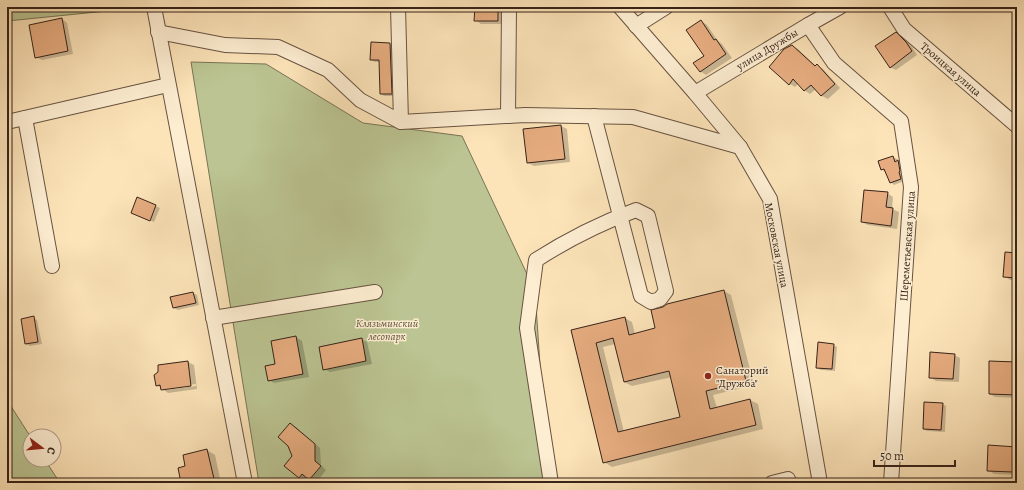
<svg xmlns="http://www.w3.org/2000/svg" width="1024" height="490" viewBox="0 0 1024 490" font-family="Alegreya,serif">
  <style>
    .green { fill: #bbc492; stroke: #787456 }
    .shadow { fill: #0003; fill-rule: evenodd }
    .building { fill: #e6ac7f; stroke: #362319; fill-rule: evenodd }
    .lines { fill: none; stroke-linecap: round; stroke-linejoin: round }
    .minor-casing { stroke: #685341; stroke-width: 16 }
    .minor { stroke: #fdedd1; stroke-width: 14 }
    .poi-dot { fill: #8f2418; stroke: #fdedd1; stroke-width: 1.5 }
    .labels { text-anchor: middle; stroke-width: 3; stroke-linejoin: round; paint-order: stroke }
    .street-label { font-size: 11px; fill: #362319; stroke: #fdedd1 }
    .park-label { font-size: 11px; font-style: italic; fill: #5e533d; stroke: #fdedd1 }
    .poi-label { font-size: 11px; fill: #362319; stroke: #fdedd1; text-anchor: start }
  </style>
  <rect width="100%" height="100%" fill="#fce3b8"/>
  <filter id="stains"><feTurbulence type="fractalNoise" baseFrequency=".005" numOctaves="4"/><feColorMatrix values="0 0 0 0 .2 0 0 0 0 .09 0 0 0 0 .02 0 0 0 .5 -.17"/></filter>
  <radialGradient id="worn" r=".72"><stop offset=".6" stop-color="#630" stop-opacity="0"/><stop offset="1" stop-color="#630" stop-opacity=".3"/></radialGradient>
  <g class="green">
    <path d="M 7,7 L 137,7 L 137,8 L 7,21 Z"/>
    <path d="M 191,62 L 266,64 L 363,123 L 462,136 L 535,291 L 548,483 L 259,483 Z"/>
    <path d="M 7,400 L 30,436 L 30,460 L 45,460 L 60,483 L 7,483 Z"/>
  </g>
  <g class="shadow">
    <path d="M 476,7 L 504,7 L 504,24 L 481,24 L 475,20 Z"/>
    <path d="M 62,19 L 67,23 L 73,54 L 42,60 L 36,57 Z"/>
    <path d="M 701,21 L 707,25 L 718,41 L 722,44 L 732,58 L 706,75 L 700,71 L 705,57 Z"/>
    <path d="M 896,33 L 902,37 L 912,47 L 917,55 L 896,70 L 890,67 Z"/>
    <path d="M 372,43 L 390,44 L 394,46 L 395,96 L 384,96 L 381,94 L 380,62 L 375,62 L 371,60 Z"/>
    <path d="M 792,46 L 798,49 L 816,66 L 823,69 L 840,88 L 828,99 L 822,96 L 816,89 L 810,94 L 804,90 L 798,84 L 795,87 L 790,84 Z"/>
    <path d="M 561,126 L 567,129 L 570,162 L 534,166 L 528,163 Z"/>
    <path d="M 893,157 L 897,159 L 898,162 L 902,164 L 904,181 L 894,185 L 891,182 L 885,172 L 882,169 Z"/>
    <path d="M 887,193 L 893,197 L 892,209 L 899,212 L 897,229 L 868,225 L 862,222 Z"/>
    <path d="M 138,199 L 160,208 L 154,222 L 132,213 Z"/>
    <path d="M 1017,254 L 1017,280 L 1010,280 L 1004,276 Z"/>
    <path d="M 724,291 L 731,295 L 754,385 L 713,395 L 717,408 L 750,400 L 758,404 L 763,429 L 612,467 L 604,462 L 572,331 L 625,318 L 632,322 L 635,334 L 656,329 ZM 615,344 L 624,382 L 632,386 L 672,377 L 682,418 L 624,432 L 603,347 Z"/>
    <path d="M 193,293 L 197,295 L 199,305 L 178,310 L 174,308 L 172,298 Z"/>
    <path d="M 33,318 L 37,320 L 42,344 L 30,346 L 26,344 Z"/>
    <path d="M 296,337 L 302,341 L 309,377 L 274,383 L 269,380 L 276,365 Z"/>
    <path d="M 361,339 L 367,342 L 372,364 L 330,372 L 324,369 Z"/>
    <path d="M 833,345 L 837,347 L 835,371 L 821,370 L 817,368 Z"/>
    <path d="M 954,355 L 960,358 L 959,382 L 936,381 L 930,377 Z"/>
    <path d="M 188,362 L 194,365 L 197,389 L 168,393 L 157,385 ZM 196,384 L 196,386 L 166,390 L 166,388 Z"/>
    <path d="M 1017,363 L 1017,398 L 995,397 L 990,394 Z"/>
    <path d="M 942,404 L 946,406 L 945,432 L 927,431 L 924,429 Z"/>
    <path d="M 291,424 L 296,427 L 320,448 L 321,465 L 326,470 L 316,483 L 308,477 L 306,480 L 300,477 L 294,456 Z"/>
    <path d="M 1010,446 L 1017,447 L 1017,475 L 994,474 L 988,470 Z"/>
    <path d="M 207,450 L 215,455 L 221,483 L 182,483 L 186,467 Z"/>
  </g>
  <g class="building">
    <path d="M 475,7 L 498,7 L 498,21 L 474,21 Z"/>
    <path d="M 62,18 L 68,51 L 35,58 L 29,25 Z"/>
    <path d="M 701,20 L 714,40 L 716,39 L 726,54 L 700,72 L 693,63 L 704,56 L 686,30 Z"/>
    <path d="M 896,32 L 906,42 L 912,51 L 890,68 L 875,46 Z"/>
    <path d="M 371,42 L 390,43 L 392,94 L 380,94 L 379,60 L 370,60 Z"/>
    <path d="M 792,45 L 815,66 L 817,64 L 835,84 L 821,96 L 811,85 L 804,91 L 793,79 L 789,85 L 769,67 L 784,49 Z"/>
    <path d="M 561,125 L 565,159 L 527,163 L 523,129 Z"/>
    <path d="M 893,156 L 895,162 L 898,160 L 900,171 L 899,172 L 901,179 L 890,183 L 884,169 L 881,170 L 878,161 Z"/>
    <path d="M 864,190 L 888,192 L 886,207 L 893,208 L 891,226 L 861,222 Z"/>
    <path d="M 137,197 L 156,205 L 150,221 L 131,213 Z"/>
    <path d="M 1005,252 L 1017,253 L 1017,278 L 1003,277 Z"/>
    <path d="M 724,290 L 746,381 L 706,391 L 710,409 L 750,399 L 756,425 L 603,463 L 571,330 L 625,317 L 629,335 L 655,328 L 651,310 L 663,307 L 667,304 ZM 613,338 L 624,382 L 669,371 L 680,417 L 618,432 L 596,343 Z"/>
    <path d="M 193,292 L 196,303 L 173,308 L 170,297 Z"/>
    <path d="M 34,316 L 38,342 L 25,344 L 21,319 Z"/>
    <path d="M 296,336 L 303,374 L 268,381 L 265,366 L 275,364 L 271,341 Z"/>
    <path d="M 362,338 L 366,361 L 323,370 L 319,347 Z"/>
    <path d="M 818,342 L 834,344 L 832,369 L 816,368 Z"/>
    <path d="M 930,352 L 955,354 L 953,379 L 929,378 Z"/>
    <path d="M 188,361 L 191,386 L 161,390 L 160,385 L 156,386 L 154,375 L 158,372 L 158,365 Z"/>
    <path d="M 989,361 L 1017,362 L 1017,395 L 989,394 Z"/>
    <path d="M 924,402 L 943,403 L 941,430 L 923,429 Z"/>
    <path d="M 290,423 L 315,444 L 315,461 L 321,466 L 309,480 L 302,474 L 299,478 L 284,466 L 292,456 L 288,446 L 278,437 Z"/>
    <path d="M 988,445 L 1017,447 L 1017,461 L 1013,472 L 987,471 Z"/>
    <path d="M 207,449 L 215,483 L 181,483 L 178,468 L 185,466 L 183,455 Z"/>
  </g>
  <g class="lines">
    <defs>
      <g id="minor">
        <path d="M 154,7 L 245,483"/>
        <path d="M 398,7 L 401,122"/>
        <path d="M 620,7 L 695,93 L 740,147 L 770,199 L 820,483"/>
        <path d="M 890,7 L 904,29 L 1017,126"/>
        <path d="M 808,25 L 834,63 L 901,121 L 911,187 L 891,483"/>
        <path d="M 636,26 L 666,7"/>
        <path d="M 158,32 L 225,45 L 278,47 L 328,70 L 360,100 L 401,122 L 525,115 L 633,117 L 740,147"/>
        <path d="M 695,93 L 808,25 L 840,7"/>
        <path d="M 508,116 L 509,7"/>
        <path d="M 25,118 L 52,266"/>
        <path d="M 7,122 L 168,85"/>
        <path d="M 213,318 L 375,292"/>
        <path d="M 551,483 L 527,328 L 536,260 C 567,240 601,223 636,210 L 648,216 L 666,291 L 660,299 L 651,302 L 641,296 L 594,116"/>
        <path d="M 772,483 L 788,479"/>
      </g>
    </defs>
    <use href="#minor" class="minor-casing"/>
    <use href="#minor" class="minor"/>
  </g>
  <circle class="poi-dot" cx="708" cy="376" r="4"/>
  <g class="labels">
    <g class="street-label">
      <text transform="translate(767 49) rotate(-31)" y="4">улица Дружбы</text>
      <text transform="translate(951 69) rotate(41)" y="4">Троицкая улица</text>
      <text transform="translate(777 245) rotate(79)" y="4">Московская улица</text>
      <text transform="translate(907 246) rotate(-86)" y="4">Шереметьевская улица</text>
    </g>
    <g class="park-label">
      <text x="387" y="327">Клязьминский<tspan x="387" dy="13">лесопарк</tspan></text>
    </g>
    <g class="poi-label">
      <text x="716" y="374">Санаторий<tspan x="716" dy="13">"Дружба"</tspan></text>
    </g>
  </g>
  <rect width="1024" height="490" fill="none" stroke="#fce3b8" stroke-width="24"/>
  <rect x="8" y="8" width="1008" height="474" fill="none" stroke="#362319" stroke-width="2"/>
  <rect x="12" y="12" width="1000" height="466" fill="none" stroke="#362319"/>
  <g transform="translate(42 448) rotate(106)"><circle r="19" fill="#fdedd1" stroke="#ad9c87"/>
  <path d="M0-3L7 15L0 10L-7 15Z" fill="#8f2418"/>
  <text y="-6" font-size="11" font-weight="bold" text-anchor="middle" fill="#362319">С</text>
  </g>
  <path d="M874 460v6h81v-6" fill="none" stroke="#362319" stroke-width="2"/>
  <text x="880" y="460" font-size="12" fill="#362319" stroke="#fdedd1" stroke-width="3" paint-order="stroke">50 m</text>
  <rect width="100%" height="100%" filter="url(#stains)"/>
  <rect width="100%" height="100%" fill="url(#worn)"/>
</svg>
